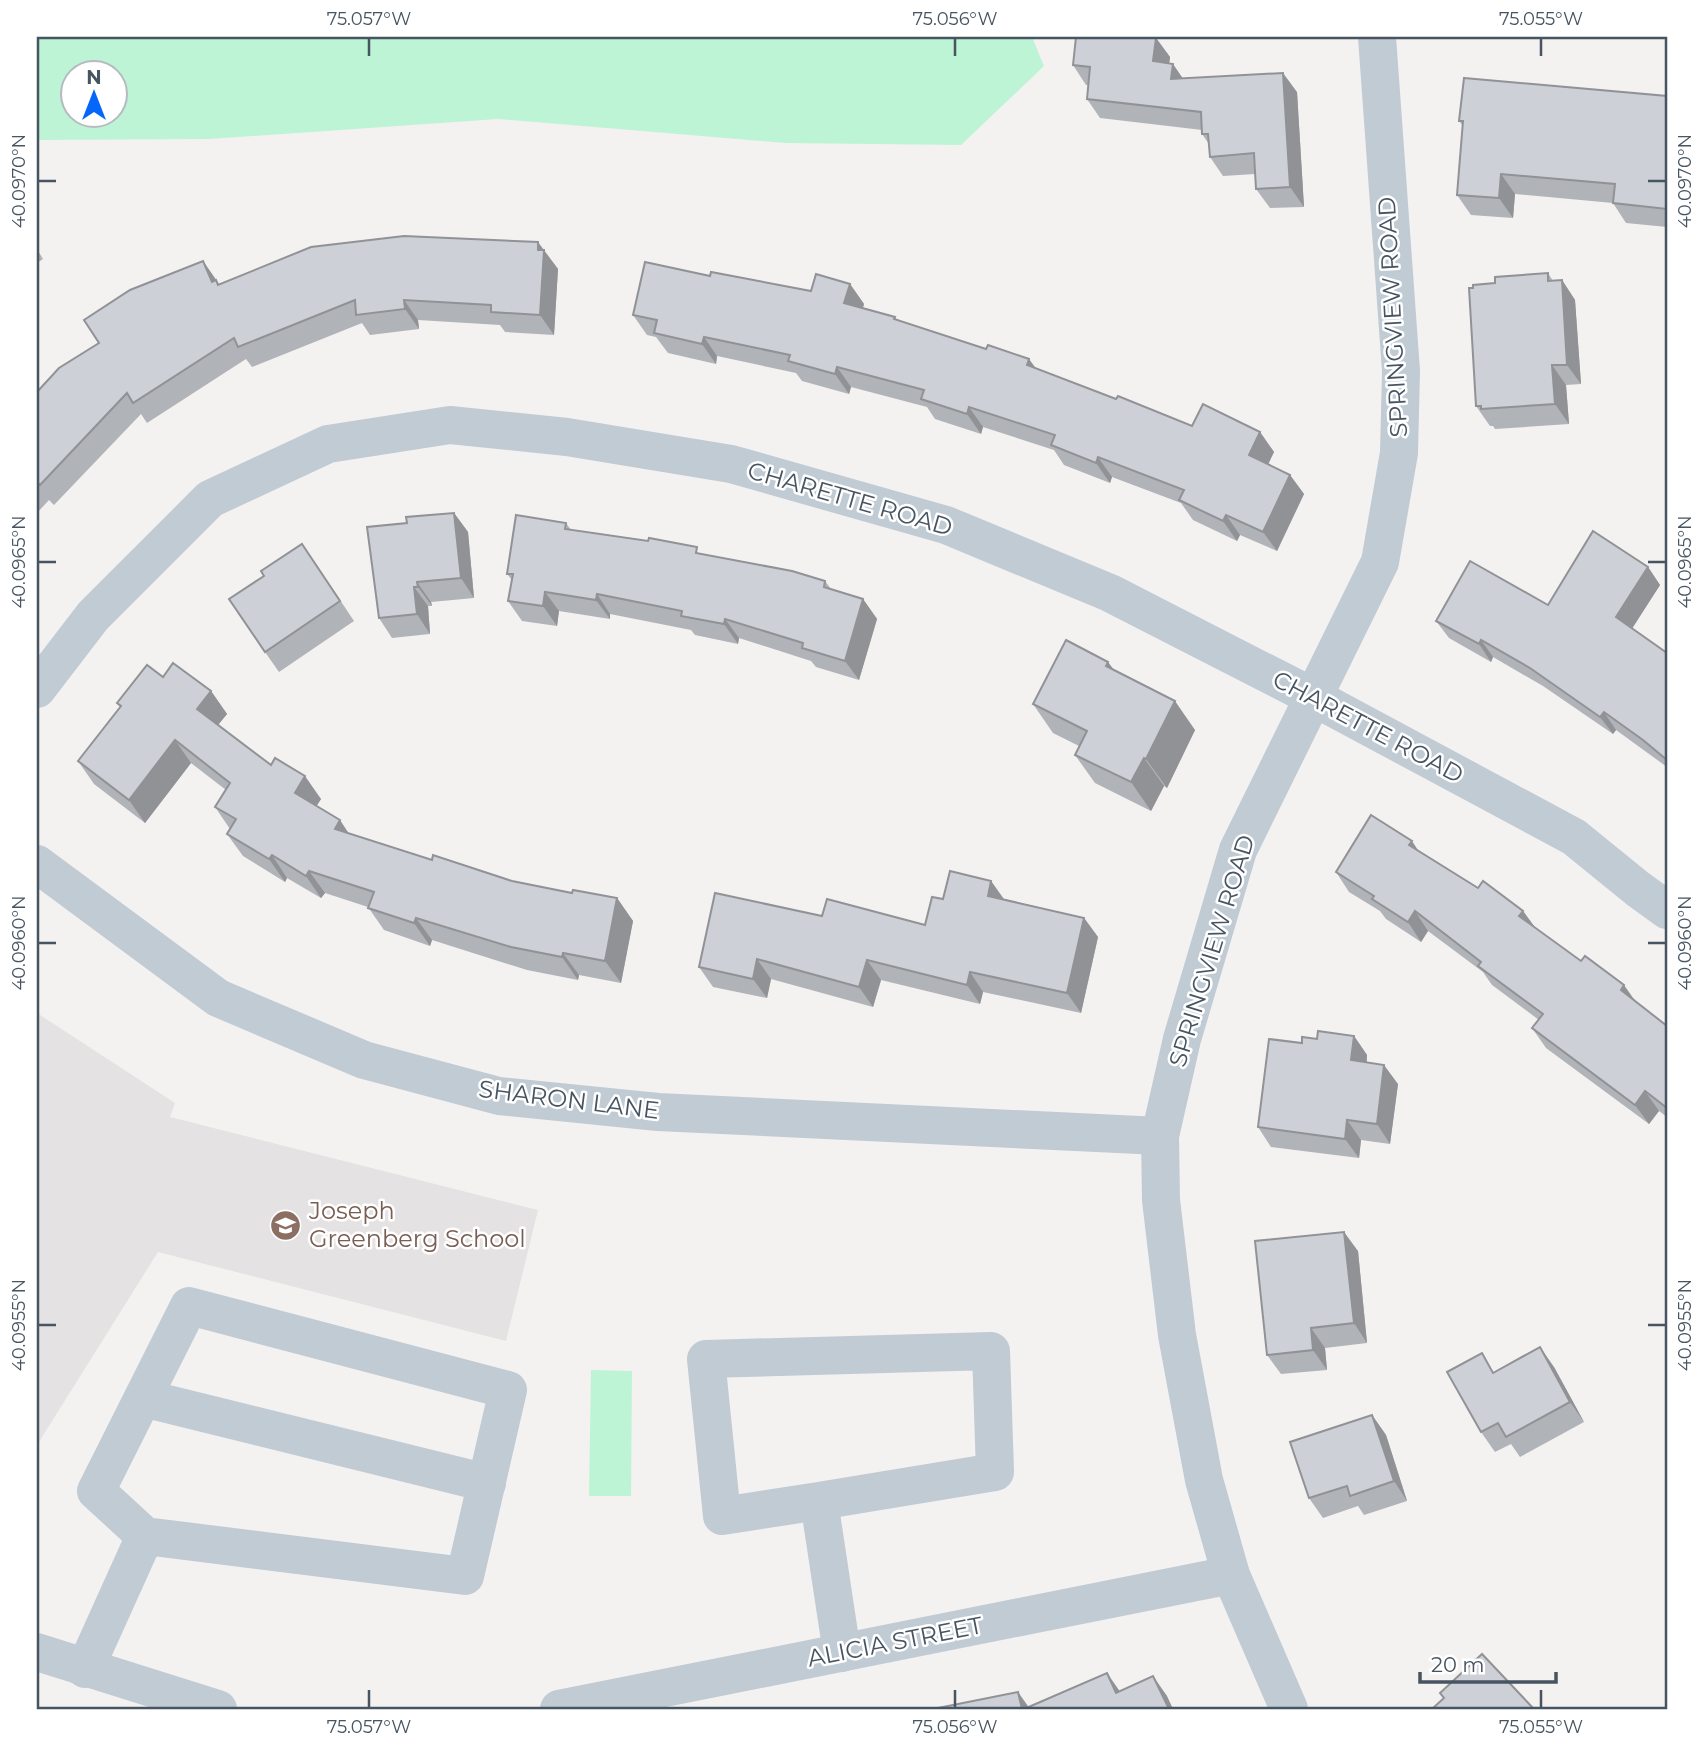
<svg xmlns="http://www.w3.org/2000/svg" width="1704" height="1746" viewBox="0 0 1704 1746" font-family="Montserrat,sans-serif">
  <style>
    .education { fill: #e5e2e3 }
    .green { fill: #bdf4d5; fill-rule: evenodd }
    .lines { fill: none; stroke-linecap: round; stroke-linejoin: round }
    .minor { stroke: #c1cbd4; stroke-width: 38 }
    .wall { fill: #b0b3b8 }
    .shaded-wall { fill: #909296 }
    .building { fill: #cdd0d6; stroke: #909296; stroke-width: 2 }
    .ticks { fill: none; stroke: #475461; stroke-width: 2.5 }
    .labels { text-anchor: middle; stroke-width: 5; stroke-linejoin: round; paint-order: stroke }
    .street-label { font-size: 24px; fill: #475461; stroke: #fff }
    .education-label { font-size: 24px; fill: #785e54; stroke: #fff; text-anchor: start }
    .neatline { fill: none; stroke: #475461; stroke-width: 2.5 }
    .ticks-label { font-size: 18px; text-anchor: middle; fill: #475461 }
  </style>
  <rect width="100%" height="100%" fill="#f4f1f1"/>
  <path class="education" d="M 37,1013 L 175,1103 L 170,1117 L 538,1210 L 506,1341 L 158,1252 L 37,1445 Z"/>
  <g class="green">
    <path d="M 37,37 L 1032,37 L 1044,66 L 961,145 L 785,143 L 498,119 L 209,139 L 39,140 L 37,142 ZM 74,74 L 116,74 L 116,116 L 74,116 Z"/>
    <path d="M 591,1370 L 632,1371 L 631,1496 L 589,1496 Z"/>
  </g>
  <g class="lines">
    <g class="minor">
      <path d="M 37,689 L 93,616 L 210,499 L 328,444 L 450,425 L 567,437 L 731,464 L 946,525 L 1110,593 L 1315,698 L 1574,837 L 1638,889 L 1667,910"/>
      <path d="M 37,864 L 218,998 L 364,1060 L 499,1096 L 658,1112 L 1160,1136"/>
      <path d="M 143,1398 L 487,1483"/>
      <path d="M 819,1501 L 722,1516 L 706,1359 L 991,1351 L 995,1472 L 819,1501 L 842,1653"/>
      <path d="M 37,1652 L 218,1709"/>
      <path d="M 85,1669 L 145,1536 L 465,1576 L 508,1390 L 189,1306 L 96,1491 L 145,1536"/>
      <path d="M 559,1709 L 1231,1575"/>
      <path d="M 1289,1709 L 1231,1575 L 1204,1480 L 1177,1335 L 1161,1200 L 1160,1136 L 1182,1039 L 1238,850 L 1380,562 L 1399,453 L 1401,371 L 1377,37"/>
    </g>
  </g>
  <g class="wall">
    <path d="M 1156,38 L 1170,57 L 1169,63 L 1183,79 L 1297,92 L 1304,207 L 1270,208 L 1256,189 L 1255,174 L 1223,176 L 1210,157 L 1209,144 L 1202,134 L 1202,130 L 1100,118 L 1087,99 L 1088,85 L 1086,85 L 1073,65 Z"/>
    <path d="M 1667,96 L 1667,227 L 1626,223 L 1613,203 L 1515,194 L 1513,218 L 1471,215 L 1457,195 L 1463,126 L 1459,121 Z"/>
    <path d="M 37,249 L 43,259 L 37,263 Z"/>
    <path d="M 543,250 L 558,269 L 554,335 L 505,332 L 500,325 L 418,320 L 419,329 L 370,335 L 362,323 L 252,367 L 246,359 L 147,423 L 141,414 L 54,505 L 49,500 L 37,513 L 37,392 L 203,261 L 219,284 Z"/>
    <path d="M 1548,273 L 1553,281 L 1562,280 L 1575,300 L 1581,384 L 1566,385 L 1569,424 L 1495,429 L 1493,426 L 1490,426 L 1476,406 L 1473,288 Z"/>
    <path d="M 710,276 L 811,291 L 850,284 L 864,304 L 863,308 L 895,317 L 897,320 L 1036,368 L 1116,399 L 1192,426 L 1260,432 L 1274,452 L 1268,464 L 1290,475 L 1304,494 L 1277,551 L 1240,535 L 1237,541 L 1193,520 L 1181,503 L 1112,477 L 1110,483 L 1064,465 L 1054,450 L 983,427 L 981,434 L 935,419 L 927,407 L 851,387 L 849,394 L 802,381 L 796,373 L 717,356 L 716,364 L 668,353 L 656,337 L 647,335 L 633,315 Z"/>
    <path d="M 454,513 L 468,532 L 474,598 L 431,602 L 432,606 L 428,606 L 430,634 L 392,638 L 379,618 L 407,523 Z"/>
    <path d="M 566,523 L 571,530 L 702,554 L 825,581 L 831,589 L 863,599 L 877,619 L 859,680 L 816,667 L 811,661 L 739,638 L 738,644 L 695,635 L 691,630 L 610,614 L 610,619 L 559,611 L 557,626 L 522,621 L 508,601 L 512,580 L 507,574 Z"/>
    <path d="M 316,564 L 354,621 L 279,672 L 265,652 Z"/>
    <path d="M 1648,567 L 1660,585 L 1632,628 L 1667,653 L 1667,767 L 1616,730 L 1613,734 L 1543,686 L 1493,657 L 1491,662 L 1449,638 L 1436,621 L 1548,605 Z"/>
    <path d="M 1115,670 L 1195,730 L 1167,788 L 1164,786 L 1151,811 L 1095,783 L 1075,755 L 1079,746 L 1053,733 L 1033,704 Z"/>
    <path d="M 163,677 L 211,691 L 227,714 L 218,725 L 271,765 L 321,799 L 316,806 L 349,833 L 432,860 L 512,881 L 572,893 L 617,898 L 633,921 L 621,983 L 579,975 L 578,980 L 527,970 L 432,940 L 430,946 L 384,930 L 368,907 L 325,893 L 321,898 L 287,878 L 285,882 L 243,856 L 227,834 L 230,829 L 215,807 L 226,790 L 191,763 L 145,823 L 94,784 L 78,761 L 120,707 L 117,703 Z"/>
    <path d="M 1418,851 L 1478,888 L 1523,911 L 1534,927 L 1667,1026 L 1667,1117 L 1659,1111 L 1649,1124 L 1546,1048 L 1532,1028 L 1539,1020 L 1492,985 L 1483,972 L 1428,931 L 1421,942 L 1386,919 L 1380,911 L 1349,892 L 1336,872 Z"/>
    <path d="M 991,881 L 1004,899 L 1084,918 L 1098,937 L 1081,1013 L 983,992 L 980,1004 L 881,980 L 873,1007 L 771,979 L 767,998 L 713,987 L 699,967 L 822,916 L 925,925 L 943,899 Z"/>
    <path d="M 1354,1036 L 1367,1055 L 1367,1062 L 1398,1084 L 1390,1144 L 1361,1140 L 1359,1158 L 1271,1147 L 1258,1127 L 1302,1043 L 1317,1039 Z"/>
    <path d="M 1358,1251 L 1367,1343 L 1325,1348 L 1327,1370 L 1281,1374 L 1267,1355 Z"/>
    <path d="M 1554,1367 L 1584,1422 L 1520,1457 L 1511,1444 L 1495,1452 L 1481,1432 L 1495,1372 Z"/>
    <path d="M 1372,1415 L 1386,1435 L 1407,1501 L 1364,1515 L 1358,1506 L 1323,1518 L 1309,1498 Z"/>
  </g>
  <g class="shaded-wall">
    <path d="M 1156,38 L 1170,57 L 1167,81 L 1153,61 Z"/>
    <path d="M 1173,64 L 1186,83 L 1171,79 Z"/>
    <path d="M 1283,73 L 1297,92 L 1304,207 L 1290,187 Z"/>
    <path d="M 1501,174 L 1515,194 L 1513,218 L 1499,198 Z"/>
    <path d="M 538,242 L 558,269 L 554,335 L 540,315 Z"/>
    <path d="M 203,261 L 230,300 L 212,282 Z"/>
    <path d="M 1562,280 L 1575,300 L 1581,384 L 1567,365 Z"/>
    <path d="M 850,284 L 864,304 L 858,322 L 844,303 Z"/>
    <path d="M 404,300 L 418,320 L 419,329 L 405,309 Z"/>
    <path d="M 704,337 L 717,356 L 716,364 L 702,344 Z"/>
    <path d="M 1029,359 L 1043,378 L 1027,365 Z"/>
    <path d="M 1552,365 L 1566,385 L 1569,424 L 1555,404 Z"/>
    <path d="M 837,367 L 851,387 L 849,394 L 835,374 Z"/>
    <path d="M 969,407 L 983,427 L 981,434 L 967,414 Z"/>
    <path d="M 1260,432 L 1274,452 L 1263,475 L 1249,455 Z"/>
    <path d="M 1098,457 L 1112,477 L 1110,483 L 1096,463 Z"/>
    <path d="M 1290,475 L 1304,494 L 1277,551 L 1263,532 Z"/>
    <path d="M 454,513 L 468,532 L 474,598 L 461,578 Z"/>
    <path d="M 1226,515 L 1240,535 L 1237,541 L 1223,521 Z"/>
    <path d="M 1648,567 L 1660,585 L 1628,635 L 1616,617 Z"/>
    <path d="M 417,582 L 431,602 L 432,606 L 418,587 Z"/>
    <path d="M 414,587 L 428,606 L 430,634 L 417,614 Z"/>
    <path d="M 545,592 L 559,611 L 557,626 L 543,606 Z"/>
    <path d="M 597,594 L 610,614 L 610,619 L 596,600 Z"/>
    <path d="M 863,599 L 877,619 L 859,680 L 845,661 Z"/>
    <path d="M 725,619 L 739,638 L 738,644 L 724,624 Z"/>
    <path d="M 1481,640 L 1493,657 L 1491,662 L 1479,644 Z"/>
    <path d="M 1108,662 L 1129,690 L 1106,666 Z"/>
    <path d="M 211,691 L 227,714 L 213,731 L 197,709 Z"/>
    <path d="M 1175,701 L 1195,730 L 1167,788 L 1146,759 Z"/>
    <path d="M 1604,712 L 1616,730 L 1613,734 L 1600,717 Z"/>
    <path d="M 175,740 L 191,763 L 145,823 L 129,800 Z"/>
    <path d="M 1144,758 L 1164,786 L 1151,811 L 1131,782 Z"/>
    <path d="M 305,776 L 321,799 L 311,815 L 295,793 Z"/>
    <path d="M 340,820 L 355,843 L 335,829 Z"/>
    <path d="M 1412,841 L 1425,861 L 1409,845 Z"/>
    <path d="M 272,855 L 287,878 L 285,882 L 269,859 Z"/>
    <path d="M 309,871 L 325,893 L 321,898 L 306,876 Z"/>
    <path d="M 991,881 L 1005,901 L 988,896 Z"/>
    <path d="M 617,898 L 633,921 L 621,983 L 605,961 Z"/>
    <path d="M 1415,911 L 1428,931 L 1421,942 L 1408,922 Z"/>
    <path d="M 1523,911 L 1537,930 L 1519,916 Z"/>
    <path d="M 416,918 L 432,940 L 430,946 L 414,923 Z"/>
    <path d="M 1084,918 L 1098,937 L 1081,1013 L 1067,993 Z"/>
    <path d="M 563,953 L 579,975 L 578,980 L 562,957 Z"/>
    <path d="M 757,959 L 771,979 L 767,998 L 753,979 Z"/>
    <path d="M 867,960 L 881,980 L 873,1007 L 859,987 Z"/>
    <path d="M 970,972 L 983,992 L 980,1004 L 967,985 Z"/>
    <path d="M 1624,985 L 1638,1005 L 1621,990 Z"/>
    <path d="M 1354,1036 L 1367,1055 L 1365,1080 L 1351,1060 Z"/>
    <path d="M 1384,1065 L 1398,1084 L 1390,1144 L 1377,1124 Z"/>
    <path d="M 1645,1091 L 1659,1111 L 1649,1124 L 1635,1105 Z"/>
    <path d="M 1347,1120 L 1361,1140 L 1359,1158 L 1345,1139 Z"/>
    <path d="M 1344,1232 L 1358,1251 L 1367,1343 L 1354,1323 Z"/>
    <path d="M 1311,1328 L 1325,1348 L 1327,1370 L 1313,1350 Z"/>
    <path d="M 1540,1347 L 1554,1367 L 1584,1422 L 1570,1402 Z"/>
    <path d="M 1372,1415 L 1386,1435 L 1407,1501 L 1394,1481 Z"/>
    <path d="M 1107,1673 L 1121,1693 L 1116,1693 Z"/>
    <path d="M 1153,1676 L 1167,1696 L 1173,1709 L 1169,1709 Z"/>
    <path d="M 1018,1692 L 1030,1709 L 1022,1709 Z"/>
  </g>
  <g class="building">
    <path d="M 1076,37 L 1156,38 L 1153,61 L 1173,64 L 1171,79 L 1283,73 L 1290,187 L 1256,189 L 1254,153 L 1210,157 L 1208,134 L 1202,134 L 1201,112 L 1087,99 L 1090,67 L 1073,65 Z"/>
    <path d="M 1464,78 L 1667,96 L 1667,209 L 1613,203 L 1615,184 L 1501,174 L 1499,198 L 1457,195 L 1463,121 L 1459,121 Z"/>
    <path d="M 404,236 L 538,242 L 538,250 L 544,250 L 540,315 L 491,312 L 491,305 L 404,300 L 405,309 L 356,315 L 355,300 L 238,347 L 234,338 L 133,403 L 127,393 L 40,485 L 37,482 L 37,392 L 59,368 L 99,343 L 84,320 L 130,290 L 203,261 L 212,282 L 216,280 L 218,285 L 311,247 Z"/>
    <path d="M 645,262 L 710,276 L 711,272 L 811,291 L 816,274 L 850,284 L 844,303 L 895,317 L 894,319 L 986,349 L 988,345 L 1029,359 L 1027,365 L 1116,399 L 1118,396 L 1192,426 L 1203,404 L 1260,432 L 1249,455 L 1290,475 L 1263,532 L 1226,515 L 1223,521 L 1179,500 L 1184,490 L 1098,457 L 1096,463 L 1051,445 L 1055,435 L 969,407 L 967,414 L 921,399 L 924,390 L 837,367 L 835,374 L 788,361 L 790,355 L 704,337 L 702,344 L 654,333 L 657,320 L 633,315 Z"/>
    <path d="M 1548,273 L 1548,281 L 1562,280 L 1567,365 L 1552,365 L 1555,404 L 1481,409 L 1481,406 L 1476,406 L 1469,288 L 1473,288 L 1473,285 L 1495,283 L 1495,277 Z"/>
    <path d="M 454,513 L 461,578 L 417,582 L 418,587 L 414,587 L 417,614 L 379,618 L 367,527 L 407,523 L 406,517 Z"/>
    <path d="M 516,515 L 566,523 L 565,529 L 648,541 L 649,538 L 697,547 L 696,553 L 792,571 L 825,581 L 824,587 L 863,599 L 845,661 L 802,648 L 803,643 L 725,619 L 724,624 L 681,616 L 682,611 L 597,594 L 596,600 L 545,592 L 543,606 L 508,601 L 513,574 L 507,574 Z"/>
    <path d="M 1593,531 L 1648,567 L 1616,617 L 1667,653 L 1667,760 L 1643,740 L 1604,712 L 1600,717 L 1530,668 L 1481,640 L 1479,644 L 1436,621 L 1470,561 L 1548,605 Z"/>
    <path d="M 302,544 L 340,601 L 265,652 L 229,599 L 264,576 L 261,571 Z"/>
    <path d="M 1066,640 L 1108,662 L 1106,666 L 1175,701 L 1146,759 L 1144,758 L 1131,782 L 1075,755 L 1087,731 L 1033,704 Z"/>
    <path d="M 173,663 L 211,691 L 197,709 L 271,765 L 275,758 L 305,776 L 295,793 L 340,820 L 335,829 L 432,860 L 433,855 L 512,881 L 572,893 L 573,890 L 617,898 L 605,961 L 563,953 L 562,957 L 511,947 L 416,918 L 414,923 L 368,908 L 374,892 L 309,871 L 306,876 L 272,855 L 269,859 L 227,834 L 236,819 L 215,807 L 230,783 L 175,740 L 129,800 L 78,761 L 121,706 L 117,703 L 147,665 L 163,677 Z"/>
    <path d="M 1371,815 L 1412,841 L 1409,845 L 1478,888 L 1483,881 L 1523,911 L 1519,916 L 1581,961 L 1585,956 L 1624,985 L 1621,990 L 1667,1026 L 1667,1108 L 1645,1091 L 1635,1105 L 1532,1028 L 1543,1014 L 1478,966 L 1481,962 L 1415,911 L 1408,922 L 1372,899 L 1374,896 L 1336,872 Z"/>
    <path d="M 950,871 L 991,881 L 988,896 L 1084,918 L 1067,993 L 970,972 L 967,985 L 867,960 L 859,987 L 757,959 L 753,979 L 699,967 L 715,893 L 822,916 L 827,899 L 925,925 L 932,897 L 943,899 Z"/>
    <path d="M 1318,1031 L 1354,1036 L 1351,1060 L 1384,1065 L 1377,1124 L 1347,1120 L 1345,1139 L 1258,1127 L 1269,1039 L 1302,1043 L 1302,1037 L 1317,1039 Z"/>
    <path d="M 1344,1232 L 1354,1323 L 1311,1328 L 1313,1350 L 1267,1355 L 1255,1241 Z"/>
    <path d="M 1540,1347 L 1570,1402 L 1506,1437 L 1498,1423 L 1481,1432 L 1447,1372 L 1482,1353 L 1493,1373 Z"/>
    <path d="M 1372,1415 L 1394,1481 L 1350,1496 L 1347,1486 L 1309,1498 L 1290,1442 Z"/>
    <path d="M 1482,1654 L 1534,1709 L 1432,1709 L 1444,1698 L 1440,1693 Z"/>
    <path d="M 1107,1673 L 1116,1693 L 1153,1676 L 1169,1709 L 1024,1709 Z"/>
    <path d="M 1018,1692 L 1022,1709 L 933,1709 Z"/>
  </g>
  <path class="ticks" d="M 369,38 L 369,56M 955,38 L 955,56M 1541,38 L 1541,56M 38,181 L 56,181M 1648,181 L 1666,181M 38,562 L 56,562M 1648,562 L 1666,562M 38,943 L 56,943M 1648,943 L 1666,943M 38,1325 L 56,1325M 1648,1325 L 1666,1325M 369,1690 L 369,1708M 955,1690 L 955,1708M 1541,1690 L 1541,1708"/>
  <defs>
    <symbol id="school-disc" viewBox="-11 -11 22 22"><circle r="9.5" fill="#8d6e63" stroke="#fff"/><path d="M0-5L7-2L0 1L-7-2ZM-4 1L0 2.5L4 1V4Q0 6-4 4Z" fill="#fff"/></symbol>
  </defs>
  <g fill-rule="evenodd">
    <use href="#school-disc" x="268" y="1208" width="35" height="35"/>
  </g>
  <g class="labels">
    <g class="street-label">
      <text transform="translate(1393 317) rotate(-93)" y="8">SPRINGVIEW ROAD</text>
      <text transform="translate(850 499) rotate(16)" y="8">CHARETTE ROAD</text>
      <text transform="translate(1368 727) rotate(28)" y="8">CHARETTE ROAD</text>
      <text transform="translate(1212 951) rotate(-73)" y="8">SPRINGVIEW ROAD</text>
      <text transform="translate(569 1100) rotate(7)" y="8">SHARON LANE</text>
      <text transform="translate(895 1642) rotate(-11)" y="8">ALICIA STREET</text>
    </g>
    <g class="education-label">
      <text x="309" y="1219">Joseph<tspan x="309" dy="28">Greenberg School</tspan></text>
    </g>
  </g>
  <rect width="1704" height="1746" fill="none" stroke="#ffffff" stroke-width="77"/>
  <g transform="translate(94 94)"><circle r="33" fill="#ffffff" stroke="#b5bbc0" stroke-width="2"/>
  <path d="M0-5L12 26L0 18L-12 26Z" fill="#0666f9"/>
  <text y="-10" font-size="19" font-weight="bold" text-anchor="middle" fill="#475461">N</text>
  </g>
  <path d="M1420 1672v10h136v-10" fill="none" stroke="#475461" stroke-width="3.5"/>
  <text x="1431" y="1672" font-size="21" fill="#475461" stroke="#ffffff" stroke-width="5" paint-order="stroke">20 m</text>
  <rect x="38" y="38" width="1628" height="1670" class="neatline"/>
  <g class="ticks-label">
    <text x="369" y="25">75.057°W</text>
    <text x="955" y="25">75.056°W</text>
    <text x="1541" y="25">75.055°W</text>
    <text transform="translate(19 181) rotate(-90)" y="6">40.0970°N</text>
    <text transform="translate(1685 181) rotate(-90)" y="6">40.0970°N</text>
    <text transform="translate(19 562) rotate(-90)" y="6">40.0965°N</text>
    <text transform="translate(1685 562) rotate(-90)" y="6">40.0965°N</text>
    <text transform="translate(19 943) rotate(-90)" y="6">40.0960°N</text>
    <text transform="translate(1685 943) rotate(-90)" y="6">40.0960°N</text>
    <text transform="translate(19 1325) rotate(-90)" y="6">40.0955°N</text>
    <text transform="translate(1685 1325) rotate(-90)" y="6">40.0955°N</text>
    <text x="369" y="1733">75.057°W</text>
    <text x="955" y="1733">75.056°W</text>
    <text x="1541" y="1733">75.055°W</text>
  </g>
</svg>
